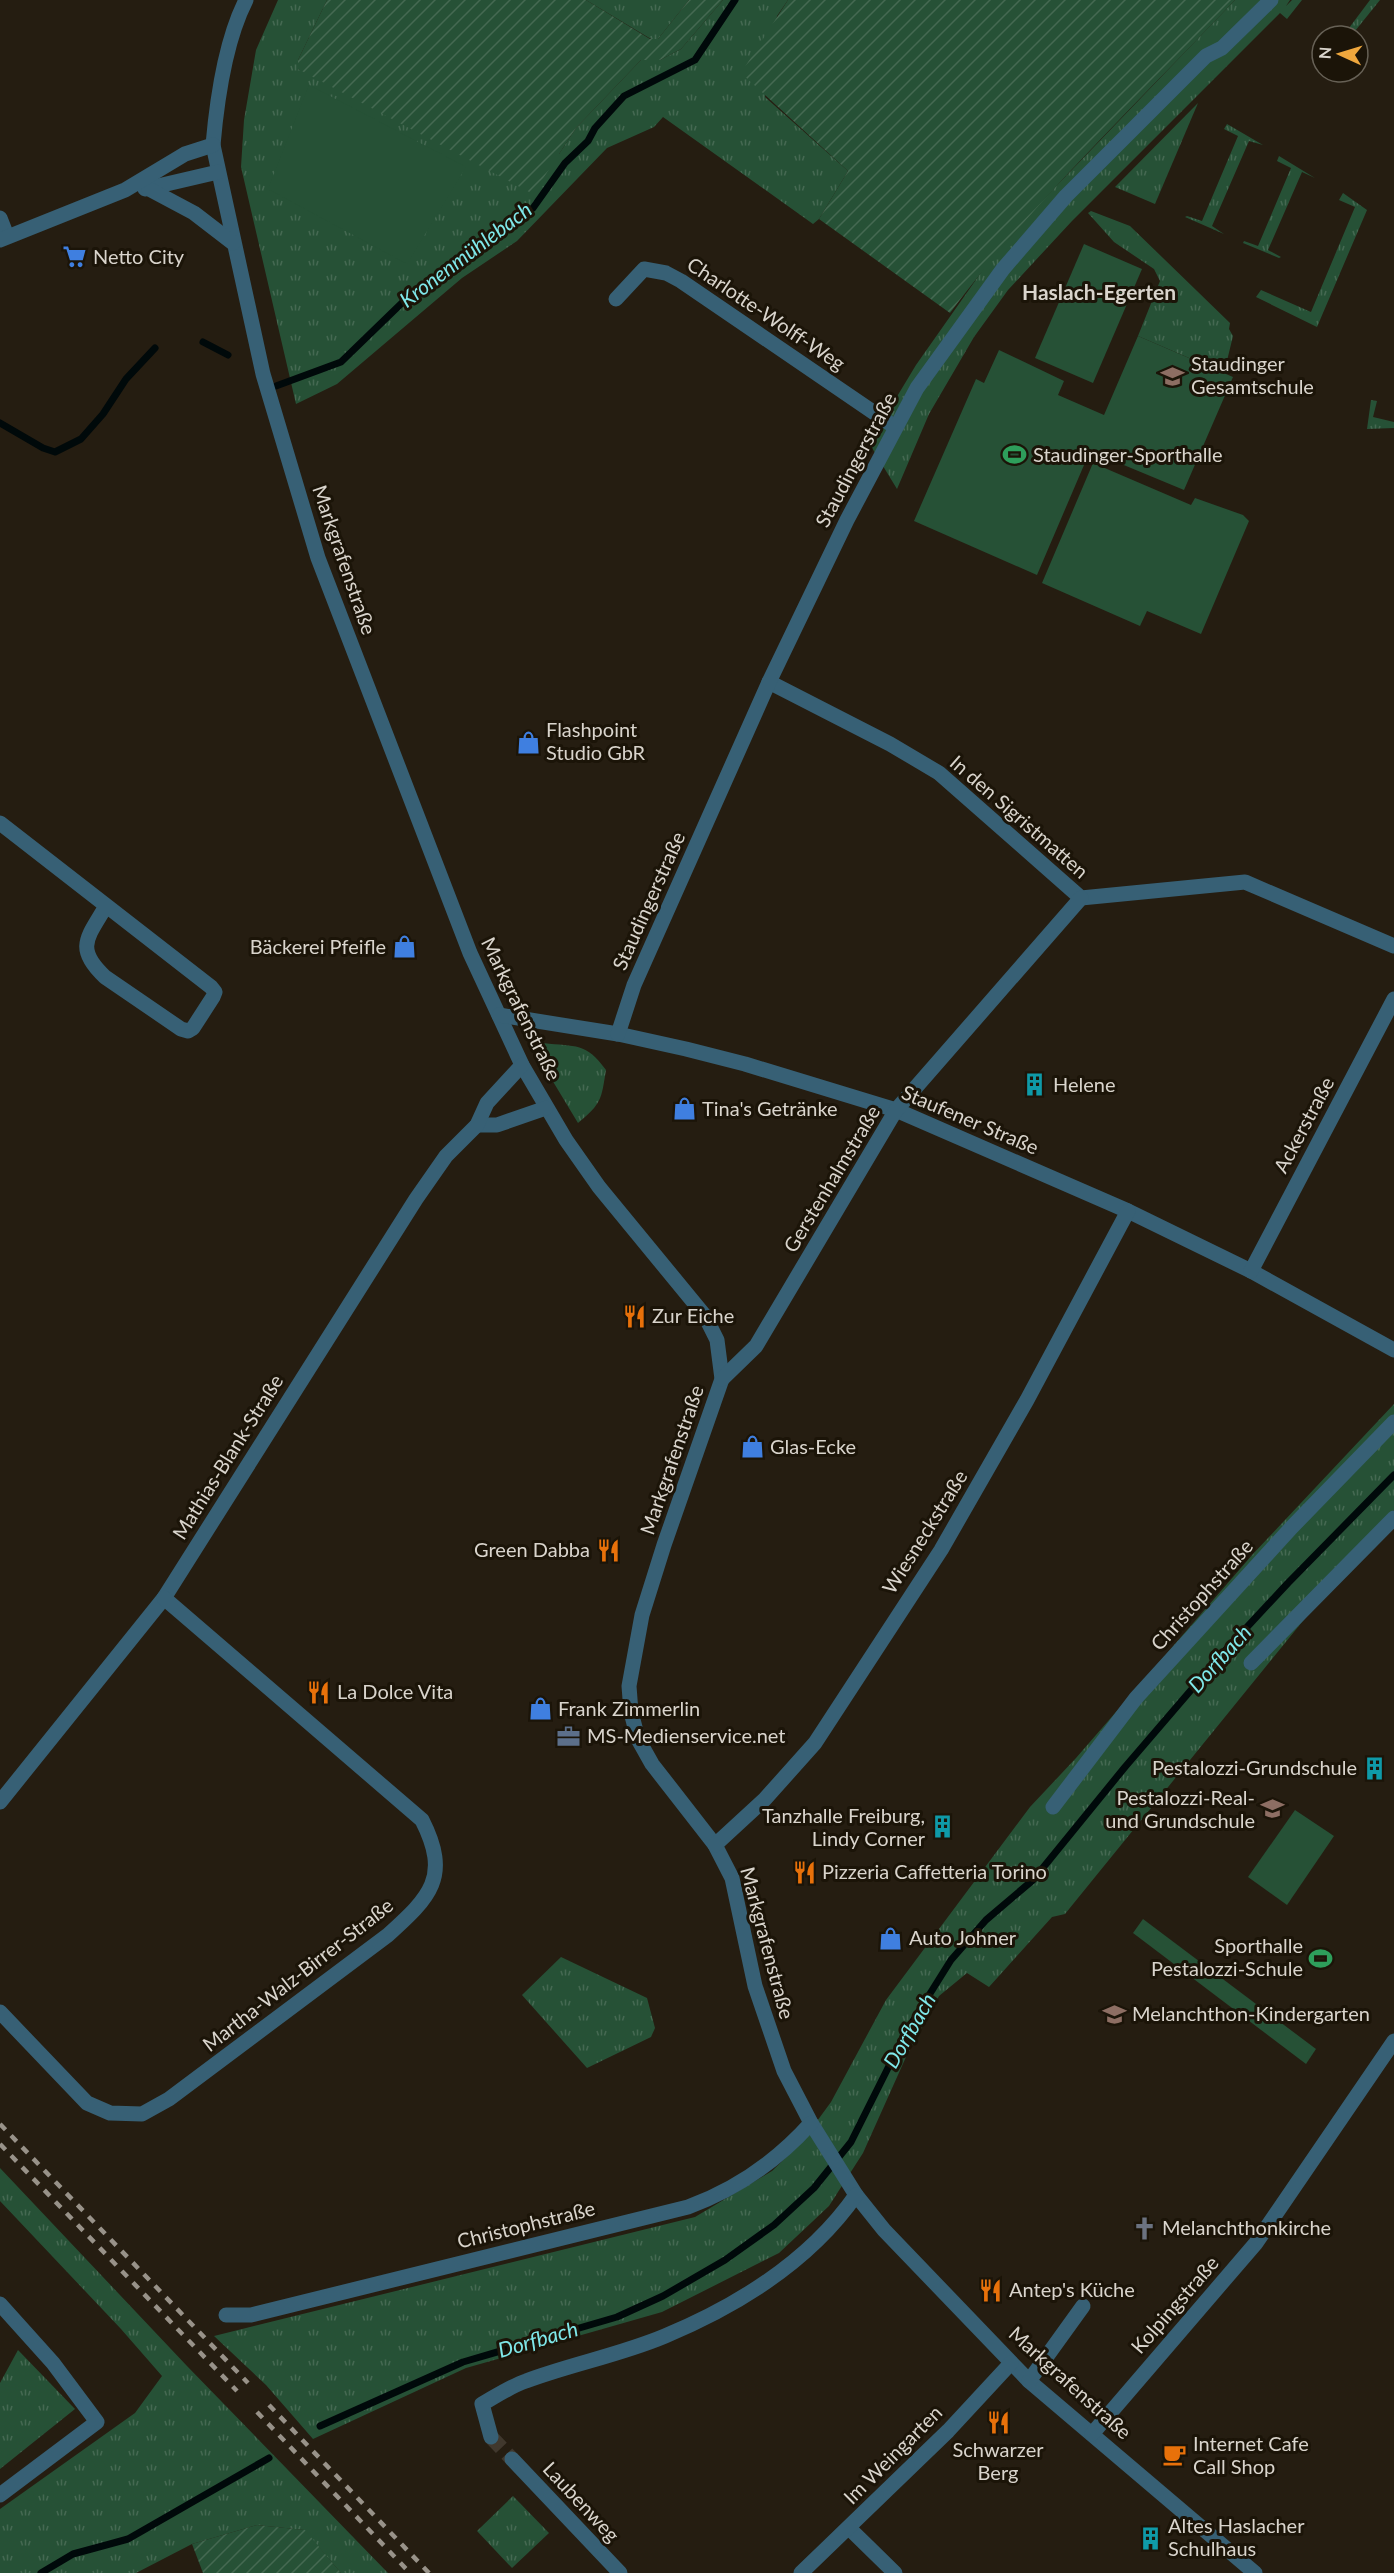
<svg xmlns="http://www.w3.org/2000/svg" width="1394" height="2573" viewBox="0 0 1394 2573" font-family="Lato,sans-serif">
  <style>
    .grass { fill: url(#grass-tufts) }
    .garden { fill: url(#garden-furrows) }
    .pitch { fill: #265136 }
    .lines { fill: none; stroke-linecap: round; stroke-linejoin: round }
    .stream { stroke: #00090a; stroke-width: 7 }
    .minor-tunnel { stroke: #40382d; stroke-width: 15; stroke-dasharray: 15 8; stroke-linecap: butt }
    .minor { stroke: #376075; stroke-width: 15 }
    .rail { stroke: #989289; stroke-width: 4.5; stroke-dasharray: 8 8; stroke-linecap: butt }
    .labels { text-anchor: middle; stroke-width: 6; stroke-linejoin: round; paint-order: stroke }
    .poi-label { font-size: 20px; fill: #d9d4cc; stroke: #1b1408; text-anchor: start }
    .street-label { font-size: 20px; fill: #d9d4cc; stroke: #1b1408 }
    .water-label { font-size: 21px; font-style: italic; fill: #7fe8ea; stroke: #1b1408 }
    .neighbourhood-label { font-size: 21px; font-weight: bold; fill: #d9d4cc; stroke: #1b1408 }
  </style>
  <defs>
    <pattern id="grass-tufts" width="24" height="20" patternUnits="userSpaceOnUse" patternTransform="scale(1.5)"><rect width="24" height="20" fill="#265136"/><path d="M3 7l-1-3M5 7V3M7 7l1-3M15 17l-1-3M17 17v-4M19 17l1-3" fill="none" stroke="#456952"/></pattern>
    <pattern id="garden-furrows" width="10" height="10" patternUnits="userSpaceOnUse" patternTransform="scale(1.5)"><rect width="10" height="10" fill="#265136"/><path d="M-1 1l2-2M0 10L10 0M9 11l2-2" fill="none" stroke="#456952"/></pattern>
  </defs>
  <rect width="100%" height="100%" fill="#251d11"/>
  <g class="grass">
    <path d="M 278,0 L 327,0 L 298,60 L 298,69 L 559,154 L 576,128 L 641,60 L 660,60 L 681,49 L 723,0 L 788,0 L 777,16 L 765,97 L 848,171 L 819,219 L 813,224 L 663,117 L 654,127 L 607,148 L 517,241 L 462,278 L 337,384 L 296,404 L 241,167 L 244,120 L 256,50 Z"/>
    <path d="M 586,0 L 689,0 L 658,39 L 651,39 Z"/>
    <path d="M 1235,0 L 1290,0 L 1286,6 L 1292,0 L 1302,0 L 1287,19 L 1280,13 L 1072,221 L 1008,290 L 974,337 L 929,414 L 897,489 L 869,443 L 916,365 L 987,264 L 1041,202 Z"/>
    <path d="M 1370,0 L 1380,0 L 1351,36 L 1343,36 Z"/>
    <path d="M 1198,103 L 1155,204 L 1115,187 Z"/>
    <path d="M 1227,124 L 1263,145 L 1249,141 L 1212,226 L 1224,234 L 1185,217 L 1187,216 L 1202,221 L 1238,136 L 1224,129 Z"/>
    <path d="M 1279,156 L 1315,178 L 1302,172 L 1268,250 L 1281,257 L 1279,258 L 1243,243 L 1244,241 L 1258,246 L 1291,168 L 1277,161 Z"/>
    <path d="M 1343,193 L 1367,210 L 1317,327 L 1256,297 L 1261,290 L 1311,312 L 1355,207 L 1339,200 Z"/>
    <path d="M 1091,211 L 1130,226 L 1230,323 L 1229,329 L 1233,336 L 1224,373 L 1138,336 L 1160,281 L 1154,269 L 1114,242 L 1088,213 Z"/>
    <path d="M 1371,400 L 1377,401 L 1373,417 L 1394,422 L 1394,428 L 1367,429 Z"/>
    <path d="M 543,1043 C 576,1047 586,1042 606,1070 C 601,1100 602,1103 578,1123 L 537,1055 L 538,1048 Z"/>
    <path d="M 1394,1404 L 1394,1510 L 1309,1597 L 1315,1606 L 1065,1914 L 1052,1917 L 989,1987 L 967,1973 L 939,1996 L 906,2057 L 863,2153 L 829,2206 L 779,2253 L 662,2312 L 466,2368 L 313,2439 L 266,2385 L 214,2336 L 695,2217 L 772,2171 L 801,2143 L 831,2102 L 886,2000 L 1030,1807 L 1076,1758 L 1253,1554 Z"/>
    <path d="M 561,1957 L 647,1998 L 655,2028 L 651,2037 L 587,2068 L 522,1995 Z"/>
    <path d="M 0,2168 L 187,2366 L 388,2573 L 341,2573 L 304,2530 L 257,2525 L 192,2544 L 136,2573 L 0,2573 L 0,2509 L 135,2413 L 162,2376 L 121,2329 L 0,2201 Z"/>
    <path d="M 18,2350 L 75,2409 L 0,2469 L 0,2383 Z"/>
    <path d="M 513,2496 L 549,2533 L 512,2568 L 477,2531 Z"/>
  </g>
  <g class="garden">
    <path d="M 327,0 L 586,0 L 650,39 L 658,39 L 689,0 L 723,0 L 681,49 L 660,60 L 641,60 L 576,128 L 533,194 L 298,69 L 298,60 Z"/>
    <path d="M 788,0 L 1235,0 C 1138,103 1034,200 950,313 L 819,219 L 848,171 L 741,73 Z"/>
    <path d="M 257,2525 L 305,2530 L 341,2573 L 203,2573 L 192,2544 Z"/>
  </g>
  <g class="pitch">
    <path d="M 309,85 L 466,167 L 407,264 L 268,189 Z"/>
    <path d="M 1084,244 L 1142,269 L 1093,383 L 1035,358 Z"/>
    <path d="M 1138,336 L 1233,377 L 1184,490 L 1090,451 L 1037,575 L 914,521 L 976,379 L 984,383 L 999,350 L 1064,381 L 1058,395 L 1104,415 Z"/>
    <path d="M 1093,463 L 1191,505 L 1195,498 L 1243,515 L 1249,521 L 1201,634 L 1147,611 L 1140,626 L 1042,583 Z"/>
    <path d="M 1295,1810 L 1334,1836 L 1287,1905 L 1248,1877 Z"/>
    <path d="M 1143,1919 L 1316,2049 L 1306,2064 L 1133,1933 Z"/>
  </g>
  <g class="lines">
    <g class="stream">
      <path d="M 203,342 L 228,355"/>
      <path d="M 276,386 L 341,362 L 407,298 L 504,231 L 533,208 L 565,163 L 588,141 L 595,128 L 624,96 L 695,60 L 735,0"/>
      <path d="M 0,423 L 43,448 L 55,452 L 81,439 L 103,414 L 126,379 L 155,348"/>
      <path d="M 320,2426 L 463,2362 L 617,2317 L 663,2296 L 725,2260 L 774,2225 L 814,2188 L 851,2142 L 906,2032 L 951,1960 L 986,1920 L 1033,1880 L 1125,1767 L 1222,1654 L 1288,1583 L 1394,1475"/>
      <path d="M 41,2573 L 73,2554 L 128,2539 L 269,2458"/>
    </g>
    <path class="minor-tunnel" d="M 491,2437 L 512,2459"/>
    <g class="minor">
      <path d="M 246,0 C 225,41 217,99 213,145 L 263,374 L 318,558 L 470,953 L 522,1065 L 566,1140 L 599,1187 L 705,1316 L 717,1340 L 722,1379 L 664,1545 L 642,1615 L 629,1686 L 631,1712 L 638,1739 L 652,1764 L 715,1845 L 732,1878 L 755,1986 L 784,2071 L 811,2123 L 856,2195 L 884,2230 L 1029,2381 L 1255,2573"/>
      <path d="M 145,189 L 218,172"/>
      <path d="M 149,189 L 194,213 L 233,243"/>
      <path d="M 0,218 L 7,236"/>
      <path d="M 0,240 L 125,190 L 185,154 L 213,145"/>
      <path d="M 616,299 L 644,269 L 666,273 L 681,281 L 895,427"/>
      <path d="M 769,682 L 890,744 L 939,773 L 1081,898 L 1245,882 L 1394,946"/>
      <path d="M 0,823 L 211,987 L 215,992 L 213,997 L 193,1028 L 188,1031 L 181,1029 L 105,977 C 74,948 88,937 106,906"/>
      <path d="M 499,1015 L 618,1034 L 686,1049 L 745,1064 L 896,1110 L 1128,1211 L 1251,1271 L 1394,1350"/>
      <path d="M 618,1034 L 634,985 L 769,682 L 847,520 L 917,388 L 1003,269 L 1066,196 L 1206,56 L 1222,48 L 1271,0"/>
      <path d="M 477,1125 L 497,1125 L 546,1108"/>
      <path d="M 1251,1271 L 1394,999"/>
      <path d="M 722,1379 L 756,1346 L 896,1110 L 1081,898"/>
      <path d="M 1251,1663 L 1394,1518"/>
      <path d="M 0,1802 L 164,1598 L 416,1199 L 446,1156 L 477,1125 L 487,1103 L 522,1065"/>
      <path d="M 1053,1807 L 1136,1698 L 1292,1527 L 1394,1422"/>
      <path d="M 715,1845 L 765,1799 L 815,1743 L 941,1550 L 1027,1400 L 1128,1211"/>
      <path d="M 0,2012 L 87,2103 L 110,2113 L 142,2114 L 169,2099 L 388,1935 C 430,1897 451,1877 422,1820 L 164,1598"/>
      <path d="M 0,2304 L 53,2363 L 97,2422 L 0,2495"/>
      <path d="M 226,2315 L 251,2315 L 688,2207 C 737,2189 777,2161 811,2123"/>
      <path d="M 1029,2381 L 1083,2306"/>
      <path d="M 1092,2434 L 1256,2243 L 1394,2041"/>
      <path d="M 491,2437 L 482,2404 C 496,2396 511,2386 526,2381 C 571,2364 620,2355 665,2336 C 739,2305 810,2261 856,2195"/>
      <path d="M 512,2459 L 620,2573"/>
      <path d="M 849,2528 L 895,2573"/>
      <path d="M 801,2573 L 948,2431 L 1011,2363"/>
    </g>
    <g class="rail">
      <path d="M 0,2124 L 248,2383"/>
      <path d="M 0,2144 L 237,2391"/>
      <path d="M 269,2405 L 429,2573"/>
      <path d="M 257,2412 L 410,2573"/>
    </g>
  </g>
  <defs>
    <symbol id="supermarket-bare" viewBox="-9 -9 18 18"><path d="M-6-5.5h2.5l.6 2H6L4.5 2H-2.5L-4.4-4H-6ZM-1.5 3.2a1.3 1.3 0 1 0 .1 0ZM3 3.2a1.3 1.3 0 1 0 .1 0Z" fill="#3f7fe0" stroke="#1b1408" stroke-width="2.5" paint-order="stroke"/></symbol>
    <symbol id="school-bare" viewBox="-9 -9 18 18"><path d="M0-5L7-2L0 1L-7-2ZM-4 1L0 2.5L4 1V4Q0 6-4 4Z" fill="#8d6e63" stroke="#1b1408" stroke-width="2.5" paint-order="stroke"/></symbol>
    <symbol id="stadium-bare" viewBox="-9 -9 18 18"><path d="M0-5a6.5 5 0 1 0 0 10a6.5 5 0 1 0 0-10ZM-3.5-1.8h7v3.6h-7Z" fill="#2e9e5b" stroke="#1b1408" stroke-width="2.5" paint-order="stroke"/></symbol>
    <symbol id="shop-bare" viewBox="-9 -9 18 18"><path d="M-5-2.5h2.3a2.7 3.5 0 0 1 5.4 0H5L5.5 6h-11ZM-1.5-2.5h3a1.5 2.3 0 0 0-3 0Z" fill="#3f7fe0" stroke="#1b1408" stroke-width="2.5" paint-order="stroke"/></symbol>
    <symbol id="building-bare" viewBox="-9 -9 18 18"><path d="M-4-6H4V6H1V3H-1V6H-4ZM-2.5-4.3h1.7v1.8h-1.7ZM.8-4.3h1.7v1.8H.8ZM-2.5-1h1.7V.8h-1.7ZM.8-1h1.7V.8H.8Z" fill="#0f9aa8" stroke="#1b1408" stroke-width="2.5" paint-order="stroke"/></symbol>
    <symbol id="restaurant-bare" viewBox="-9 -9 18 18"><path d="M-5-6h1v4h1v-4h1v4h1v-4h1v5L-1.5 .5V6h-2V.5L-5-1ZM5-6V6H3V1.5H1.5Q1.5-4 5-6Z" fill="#e8710a" stroke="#1b1408" stroke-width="2.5" paint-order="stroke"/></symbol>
    <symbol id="office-bare" viewBox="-9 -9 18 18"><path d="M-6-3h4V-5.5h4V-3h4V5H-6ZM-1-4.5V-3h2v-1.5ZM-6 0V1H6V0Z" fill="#5c6f8a" stroke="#1b1408" stroke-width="2.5" paint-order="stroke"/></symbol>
    <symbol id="church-bare" viewBox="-9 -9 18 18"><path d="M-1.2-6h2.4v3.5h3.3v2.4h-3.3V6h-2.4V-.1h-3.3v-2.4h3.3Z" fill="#6b7280" stroke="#1b1408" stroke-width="2.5" paint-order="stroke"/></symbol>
    <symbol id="cafe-bare" viewBox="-9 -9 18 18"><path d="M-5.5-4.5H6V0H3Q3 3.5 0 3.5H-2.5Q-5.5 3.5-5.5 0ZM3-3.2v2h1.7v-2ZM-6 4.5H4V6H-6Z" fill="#e8710a" stroke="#1b1408" stroke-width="2.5" paint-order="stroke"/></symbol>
  </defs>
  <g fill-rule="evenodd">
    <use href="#supermarket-bare" x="58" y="240" width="33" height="33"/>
    <use href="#school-bare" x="1156" y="360" width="33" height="33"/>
    <use href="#stadium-bare" x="998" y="438" width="33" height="33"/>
    <use href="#shop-bare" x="512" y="726" width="33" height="33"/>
    <use href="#shop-bare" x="388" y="930" width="33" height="33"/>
    <use href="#building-bare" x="1018" y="1068" width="33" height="33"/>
    <use href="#shop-bare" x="668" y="1092" width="33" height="33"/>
    <use href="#restaurant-bare" x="618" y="1300" width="33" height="33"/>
    <use href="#shop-bare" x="736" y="1430" width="33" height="33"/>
    <use href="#restaurant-bare" x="592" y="1534" width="33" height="33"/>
    <use href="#restaurant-bare" x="302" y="1676" width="33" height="33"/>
    <use href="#shop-bare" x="524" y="1692" width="33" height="33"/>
    <use href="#office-bare" x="552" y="1720" width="33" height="33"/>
    <use href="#building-bare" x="1358" y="1752" width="33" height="33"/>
    <use href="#school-bare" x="1256" y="1792" width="33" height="33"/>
    <use href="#building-bare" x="926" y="1810" width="33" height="33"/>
    <use href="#restaurant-bare" x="788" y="1856" width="33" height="33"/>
    <use href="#shop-bare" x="874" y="1922" width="33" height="33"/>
    <use href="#stadium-bare" x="1304" y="1942" width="33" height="33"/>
    <use href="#school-bare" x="1098" y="1998" width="33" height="33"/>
    <use href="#church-bare" x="1128" y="2212" width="33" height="33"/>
    <use href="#restaurant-bare" x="974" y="2274" width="33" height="33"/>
    <use href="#restaurant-bare" x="982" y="2406" width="33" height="33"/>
    <use href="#cafe-bare" x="1158" y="2438" width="33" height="33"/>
    <use href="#building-bare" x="1134" y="2522" width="33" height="33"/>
  </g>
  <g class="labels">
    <g class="poi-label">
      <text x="93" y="264">Netto City</text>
      <text x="1191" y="371">Staudinger<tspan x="1191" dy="23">Gesamtschule</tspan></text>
      <text x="1033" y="462">Staudinger-Sporthalle</text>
      <text x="546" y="737">Flashpoint<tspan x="546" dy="23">Studio GbR</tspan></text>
      <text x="386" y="954" text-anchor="end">Bäckerei Pfeifle</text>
      <text x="1053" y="1092">Helene</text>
      <text x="702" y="1116">Tina's Getränke</text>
      <text x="652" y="1323">Zur Eiche</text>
      <text x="770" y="1454">Glas-Ecke</text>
      <text x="590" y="1557" text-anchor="end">Green Dabba</text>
      <text x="337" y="1699">La Dolce Vita</text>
      <text x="558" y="1716">Frank Zimmerlin</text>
      <text x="587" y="1743">MS-Medienservice.net</text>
      <text x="1357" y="1775" text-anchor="end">Pestalozzi-Grundschule</text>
      <text x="1255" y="1805" text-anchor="end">Pestalozzi-Real-<tspan x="1255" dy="23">und Grundschule</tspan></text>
      <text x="925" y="1823" text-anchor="end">Tanzhalle Freiburg,<tspan x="925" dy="23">Lindy Corner</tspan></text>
      <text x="822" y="1879">Pizzeria Caffetteria Torino</text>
      <text x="909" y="1945">Auto Johner</text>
      <text x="1303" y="1953" text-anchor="end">Sporthalle<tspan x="1303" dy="23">Pestalozzi-Schule</tspan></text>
      <text x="1132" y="2021">Melanchthon-Kindergarten</text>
      <text x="1162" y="2235">Melanchthonkirche</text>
      <text x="1009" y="2297">Antep's Küche</text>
      <text x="1193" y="2451">Internet Cafe<tspan x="1193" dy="23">Call Shop</tspan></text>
      <text x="998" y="2457" text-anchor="middle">Schwarzer<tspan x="998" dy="23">Berg</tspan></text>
      <text x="1168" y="2533">Altes Haslacher<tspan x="1168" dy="23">Schulhaus</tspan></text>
    </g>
    <g class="street-label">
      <text transform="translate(766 314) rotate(34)" y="7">Charlotte-Wolff-Weg</text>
      <text transform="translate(856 460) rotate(-62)" y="7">Staudingerstraße</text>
      <text transform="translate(344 560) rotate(71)" y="7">Markgrafenstraße</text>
      <text transform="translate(1019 817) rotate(41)" y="7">In den Sigristmatten</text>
      <text transform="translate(649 901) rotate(-66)" y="7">Staudingerstraße</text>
      <text transform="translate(521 1009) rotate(64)" y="7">Markgrafenstraße</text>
      <text transform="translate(970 1120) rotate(23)" y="7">Staufener Straße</text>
      <text transform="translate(1304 1125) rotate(-62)" y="7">Ackerstraße</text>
      <text transform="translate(832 1179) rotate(-59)" y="7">Gerstenhalmstraße</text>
      <text transform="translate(228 1457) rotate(-58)" y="7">Mathias-Blank-Straße</text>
      <text transform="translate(672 1460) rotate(-71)" y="7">Markgrafenstraße</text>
      <text transform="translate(925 1532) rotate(-58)" y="7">Wiesneckstraße</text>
      <text transform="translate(1202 1595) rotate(-48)" y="7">Christophstraße</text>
      <text transform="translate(767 1943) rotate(75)" y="7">Markgrafenstraße</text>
      <text transform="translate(298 1975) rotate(-38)" y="7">Martha-Walz-Birrer-Straße</text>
      <text transform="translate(526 2225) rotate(-14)" y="7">Christophstraße</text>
      <text transform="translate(1175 2305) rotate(-49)" y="7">Kolpingstraße</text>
      <text transform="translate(1070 2383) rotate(42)" y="7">Markgrafenstraße</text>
      <text transform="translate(893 2455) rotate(-45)" y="7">Im Weingarten</text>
      <text transform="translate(581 2502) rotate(47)" y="7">Laubenweg</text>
    </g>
    <g class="water-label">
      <text transform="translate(466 255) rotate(-37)" y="7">Kronenmühlebach</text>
      <text transform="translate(1220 1659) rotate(-48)" y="7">Dorfbach</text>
      <text transform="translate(910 2031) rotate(-60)" y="7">Dorfbach</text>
      <text transform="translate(538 2340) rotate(-16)" y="7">Dorfbach</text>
    </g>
    <g class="neighbourhood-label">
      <text x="1099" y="300">Haslach-Egerten</text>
    </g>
  </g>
  <g transform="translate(1340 54) rotate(274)"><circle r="28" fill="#1b1408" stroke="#676156" stroke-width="1.5"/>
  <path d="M0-4.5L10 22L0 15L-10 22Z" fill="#efa73d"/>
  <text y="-9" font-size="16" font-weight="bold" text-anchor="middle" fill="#d9d4cc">N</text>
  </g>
</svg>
